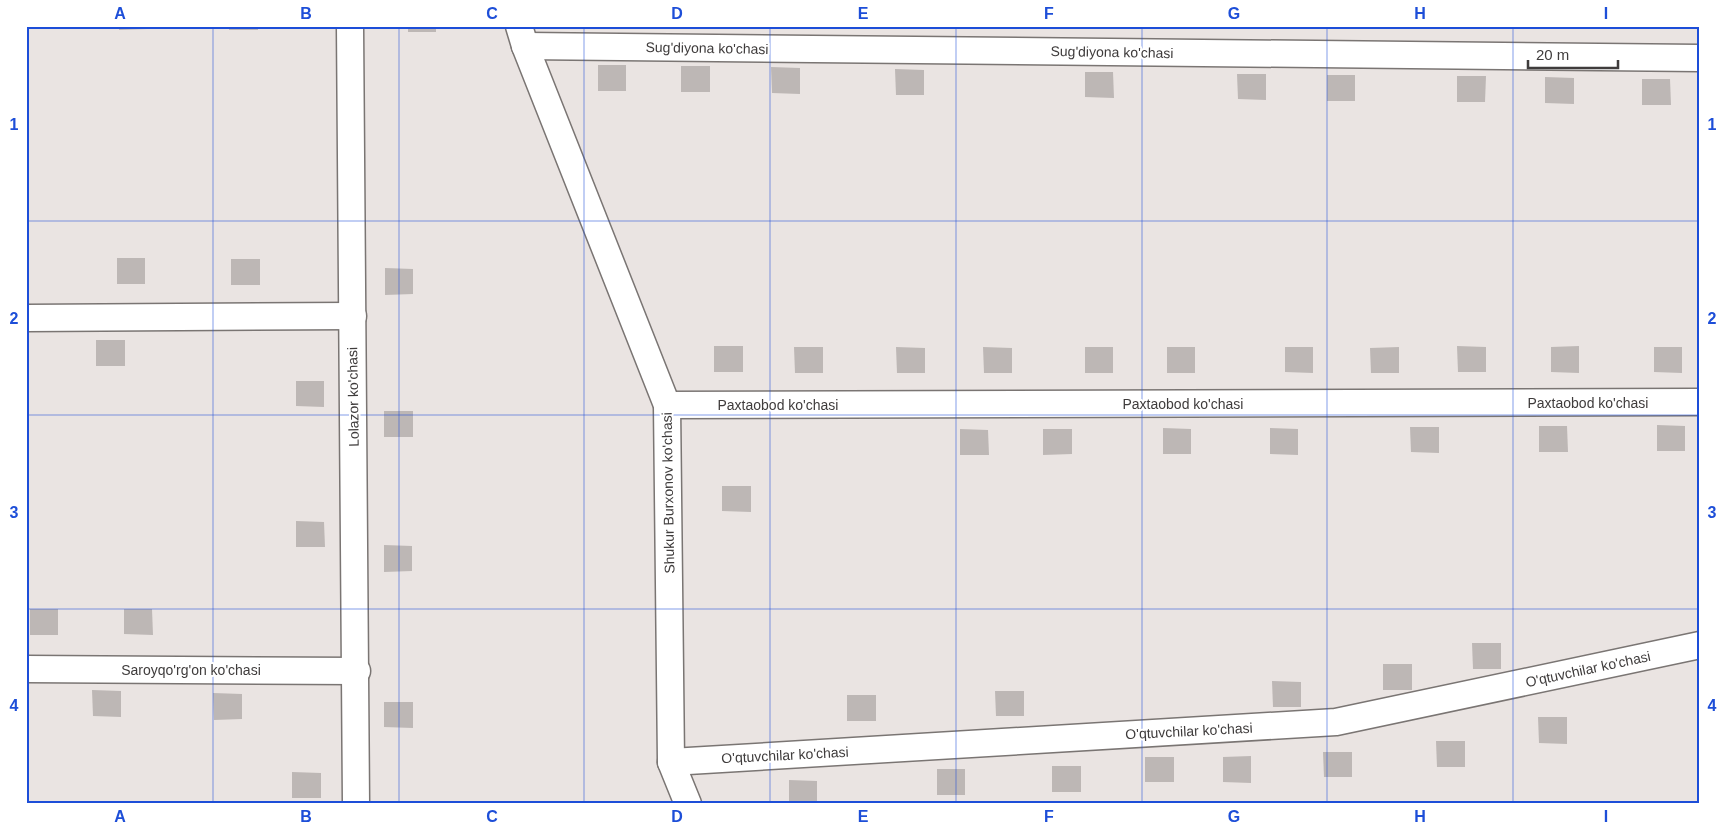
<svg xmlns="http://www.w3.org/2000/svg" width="1726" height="830" viewBox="0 0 1726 830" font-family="Arial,sans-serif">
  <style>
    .building { fill: #bdb7b5 }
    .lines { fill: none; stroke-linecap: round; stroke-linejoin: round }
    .minor-casing { stroke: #7a7573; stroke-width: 29 }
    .minor { stroke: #fff; stroke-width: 26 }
    .grid { fill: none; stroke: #1d4ed8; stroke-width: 1; stroke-opacity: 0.55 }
    .labels { text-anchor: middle; stroke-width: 4; stroke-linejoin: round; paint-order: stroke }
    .street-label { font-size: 14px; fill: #3f3c3c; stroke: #fff }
    .neatline { fill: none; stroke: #1d4ed8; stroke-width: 2 }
    .grid-label { font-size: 16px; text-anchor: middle; font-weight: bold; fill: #1d4ed8 }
  </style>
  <rect width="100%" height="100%" fill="#eae4e2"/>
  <g class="building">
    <rect x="29" y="26" width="28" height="3"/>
    <path d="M 119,26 L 147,26 L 147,29 L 119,30 Z"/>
    <rect x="229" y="26" width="29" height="4"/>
    <rect x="408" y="26" width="28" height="6"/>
    <rect x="598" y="65" width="28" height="26"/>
    <rect x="681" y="66" width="29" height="26"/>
    <path d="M 771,67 L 800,68 L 800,94 L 772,93 Z"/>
    <path d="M 895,69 L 924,70 L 924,95 L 896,95 Z"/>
    <path d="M 1085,72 L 1113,72 L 1114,98 L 1085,97 Z"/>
    <path d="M 1237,74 L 1266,74 L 1266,100 L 1238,99 Z"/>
    <rect x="1327" y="75" width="28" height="26"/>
    <path d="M 1457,76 L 1486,76 L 1485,102 L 1457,102 Z"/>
    <path d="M 1545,77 L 1574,78 L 1574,104 L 1545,103 Z"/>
    <path d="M 1642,79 L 1670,79 L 1671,105 L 1642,105 Z"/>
    <rect x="117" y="258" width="28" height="26"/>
    <rect x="231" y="259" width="29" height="26"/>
    <path d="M 385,268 L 413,269 L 413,294 L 385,295 Z"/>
    <rect x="96" y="340" width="29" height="26"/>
    <rect x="714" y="346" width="29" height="26"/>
    <path d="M 1457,346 L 1486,347 L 1486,372 L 1458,372 Z"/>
    <path d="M 1579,346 L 1579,373 L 1551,372 L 1551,347 Z"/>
    <path d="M 794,347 L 823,347 L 823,373 L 795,373 Z"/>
    <path d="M 896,347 L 925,348 L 925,373 L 897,373 Z"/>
    <path d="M 983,347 L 1012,348 L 1012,373 L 984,373 Z"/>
    <rect x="1085" y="347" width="28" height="26"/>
    <rect x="1167" y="347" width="28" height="26"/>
    <path d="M 1285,347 L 1313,347 L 1313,373 L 1285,372 Z"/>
    <path d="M 1399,347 L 1399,373 L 1371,373 L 1370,348 Z"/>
    <path d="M 1654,347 L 1682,347 L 1682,373 L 1654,372 Z"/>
    <path d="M 296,381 L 324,381 L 324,407 L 296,406 Z"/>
    <rect x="384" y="411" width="29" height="26"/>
    <path d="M 1657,425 L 1685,426 L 1685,451 L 1657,451 Z"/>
    <path d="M 1539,426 L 1567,426 L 1568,452 L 1539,452 Z"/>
    <path d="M 1410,427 L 1439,427 L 1439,453 L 1411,452 Z"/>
    <path d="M 1163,428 L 1191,429 L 1191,454 L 1163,454 Z"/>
    <path d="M 1270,428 L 1298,429 L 1298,455 L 1270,454 Z"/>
    <path d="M 960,429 L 988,430 L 989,455 L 960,455 Z"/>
    <path d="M 1043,429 L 1072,429 L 1072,454 L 1043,455 Z"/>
    <path d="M 722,486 L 751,486 L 751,512 L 722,511 Z"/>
    <path d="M 296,521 L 324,522 L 325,547 L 296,547 Z"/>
    <path d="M 384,545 L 412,546 L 412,571 L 384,572 Z"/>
    <rect x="30" y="609" width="28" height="26"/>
    <path d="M 124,609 L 152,609 L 153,635 L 124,634 Z"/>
    <path d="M 1472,643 L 1501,643 L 1501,669 L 1473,669 Z"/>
    <rect x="1383" y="664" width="29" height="26"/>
    <path d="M 1272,681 L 1301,682 L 1301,707 L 1273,707 Z"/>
    <path d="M 92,690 L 121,691 L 121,717 L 93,716 Z"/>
    <path d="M 995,691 L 1024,691 L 1024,716 L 996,716 Z"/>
    <path d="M 213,693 L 242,694 L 242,719 L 214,720 Z"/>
    <rect x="847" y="695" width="29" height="26"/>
    <path d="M 384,702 L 413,702 L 413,728 L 384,727 Z"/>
    <path d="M 1538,717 L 1567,717 L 1567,744 L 1539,743 Z"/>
    <path d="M 1436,741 L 1465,741 L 1465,767 L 1437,767 Z"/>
    <path d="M 1323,752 L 1352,752 L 1352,777 L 1324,777 Z"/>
    <path d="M 1251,756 L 1251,783 L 1223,782 L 1223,757 Z"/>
    <rect x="1145" y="757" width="29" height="25"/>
    <rect x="1052" y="766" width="29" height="26"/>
    <rect x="937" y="769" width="28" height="26"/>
    <path d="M 292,772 L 321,773 L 321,798 L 292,798 Z"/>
    <path d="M 789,780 L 817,781 L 817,804 L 789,804 Z"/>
  </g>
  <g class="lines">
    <defs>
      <g id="minor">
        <path d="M 350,26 L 356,804"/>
        <path d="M 519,26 L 525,46 L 667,405 L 671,762 L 688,804"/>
        <path d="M 525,46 L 1700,58"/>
        <path d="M 26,318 L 353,316"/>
        <path d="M 667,405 L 1700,402"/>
        <path d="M 26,669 L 357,671"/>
        <path d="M 671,762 L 1336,722 L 1700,645"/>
      </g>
    </defs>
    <use href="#minor" class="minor-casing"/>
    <use href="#minor" class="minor"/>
  </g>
  <path class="grid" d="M 213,26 L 213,804M 399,26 L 399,804M 584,26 L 584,804M 770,26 L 770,804M 956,26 L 956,804M 1142,26 L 1142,804M 1327,26 L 1327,804M 1513,26 L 1513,804M 26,221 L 1700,221M 26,415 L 1700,415M 26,609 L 1700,609"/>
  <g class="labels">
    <g class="street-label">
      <text transform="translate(707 48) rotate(1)" y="5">Sug'diyona ko'chasi</text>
      <text transform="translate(1112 52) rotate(1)" y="5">Sug'diyona ko'chasi</text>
      <text transform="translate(353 397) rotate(-91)" y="5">Lolazor ko'chasi</text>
      <text x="1588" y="408">Paxtaobod ko'chasi</text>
      <text x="1183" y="409">Paxtaobod ko'chasi</text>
      <text x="778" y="410">Paxtaobod ko'chasi</text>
      <text transform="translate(668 493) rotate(-91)" y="5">Shukur Burxonov ko'chasi</text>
      <text transform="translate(1588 669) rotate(-12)" y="5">O'qtuvchilar ko'chasi</text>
      <text x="191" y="675">Saroyqo'rg'on ko'chasi</text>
      <text transform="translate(1189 731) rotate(-3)" y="5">O'qtuvchilar ko'chasi</text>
      <text transform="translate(785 755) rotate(-3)" y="5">O'qtuvchilar ko'chasi</text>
    </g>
  </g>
  <rect width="1726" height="830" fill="none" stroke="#ffffff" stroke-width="55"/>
  <path d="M1528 60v8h90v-8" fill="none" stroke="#3f3c3c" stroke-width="2.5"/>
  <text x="1536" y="60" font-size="15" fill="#3f3c3c" stroke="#ffffff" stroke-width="4" paint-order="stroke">20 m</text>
  <rect x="28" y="28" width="1670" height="774" class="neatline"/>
  <g class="grid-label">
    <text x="120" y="19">A</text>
    <text x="306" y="19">B</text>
    <text x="492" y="19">C</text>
    <text x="677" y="19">D</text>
    <text x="863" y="19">E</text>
    <text x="1049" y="19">F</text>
    <text x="1234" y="19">G</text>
    <text x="1420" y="19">H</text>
    <text x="1606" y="19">I</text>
    <text x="14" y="130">1</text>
    <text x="1712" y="130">1</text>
    <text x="14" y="324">2</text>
    <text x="1712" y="324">2</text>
    <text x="14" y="518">3</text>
    <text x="1712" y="518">3</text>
    <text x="14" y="711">4</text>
    <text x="1712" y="711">4</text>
    <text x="120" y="822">A</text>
    <text x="306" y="822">B</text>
    <text x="492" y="822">C</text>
    <text x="677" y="822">D</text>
    <text x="863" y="822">E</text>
    <text x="1049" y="822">F</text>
    <text x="1234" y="822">G</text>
    <text x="1420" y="822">H</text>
    <text x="1606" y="822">I</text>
  </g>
</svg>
